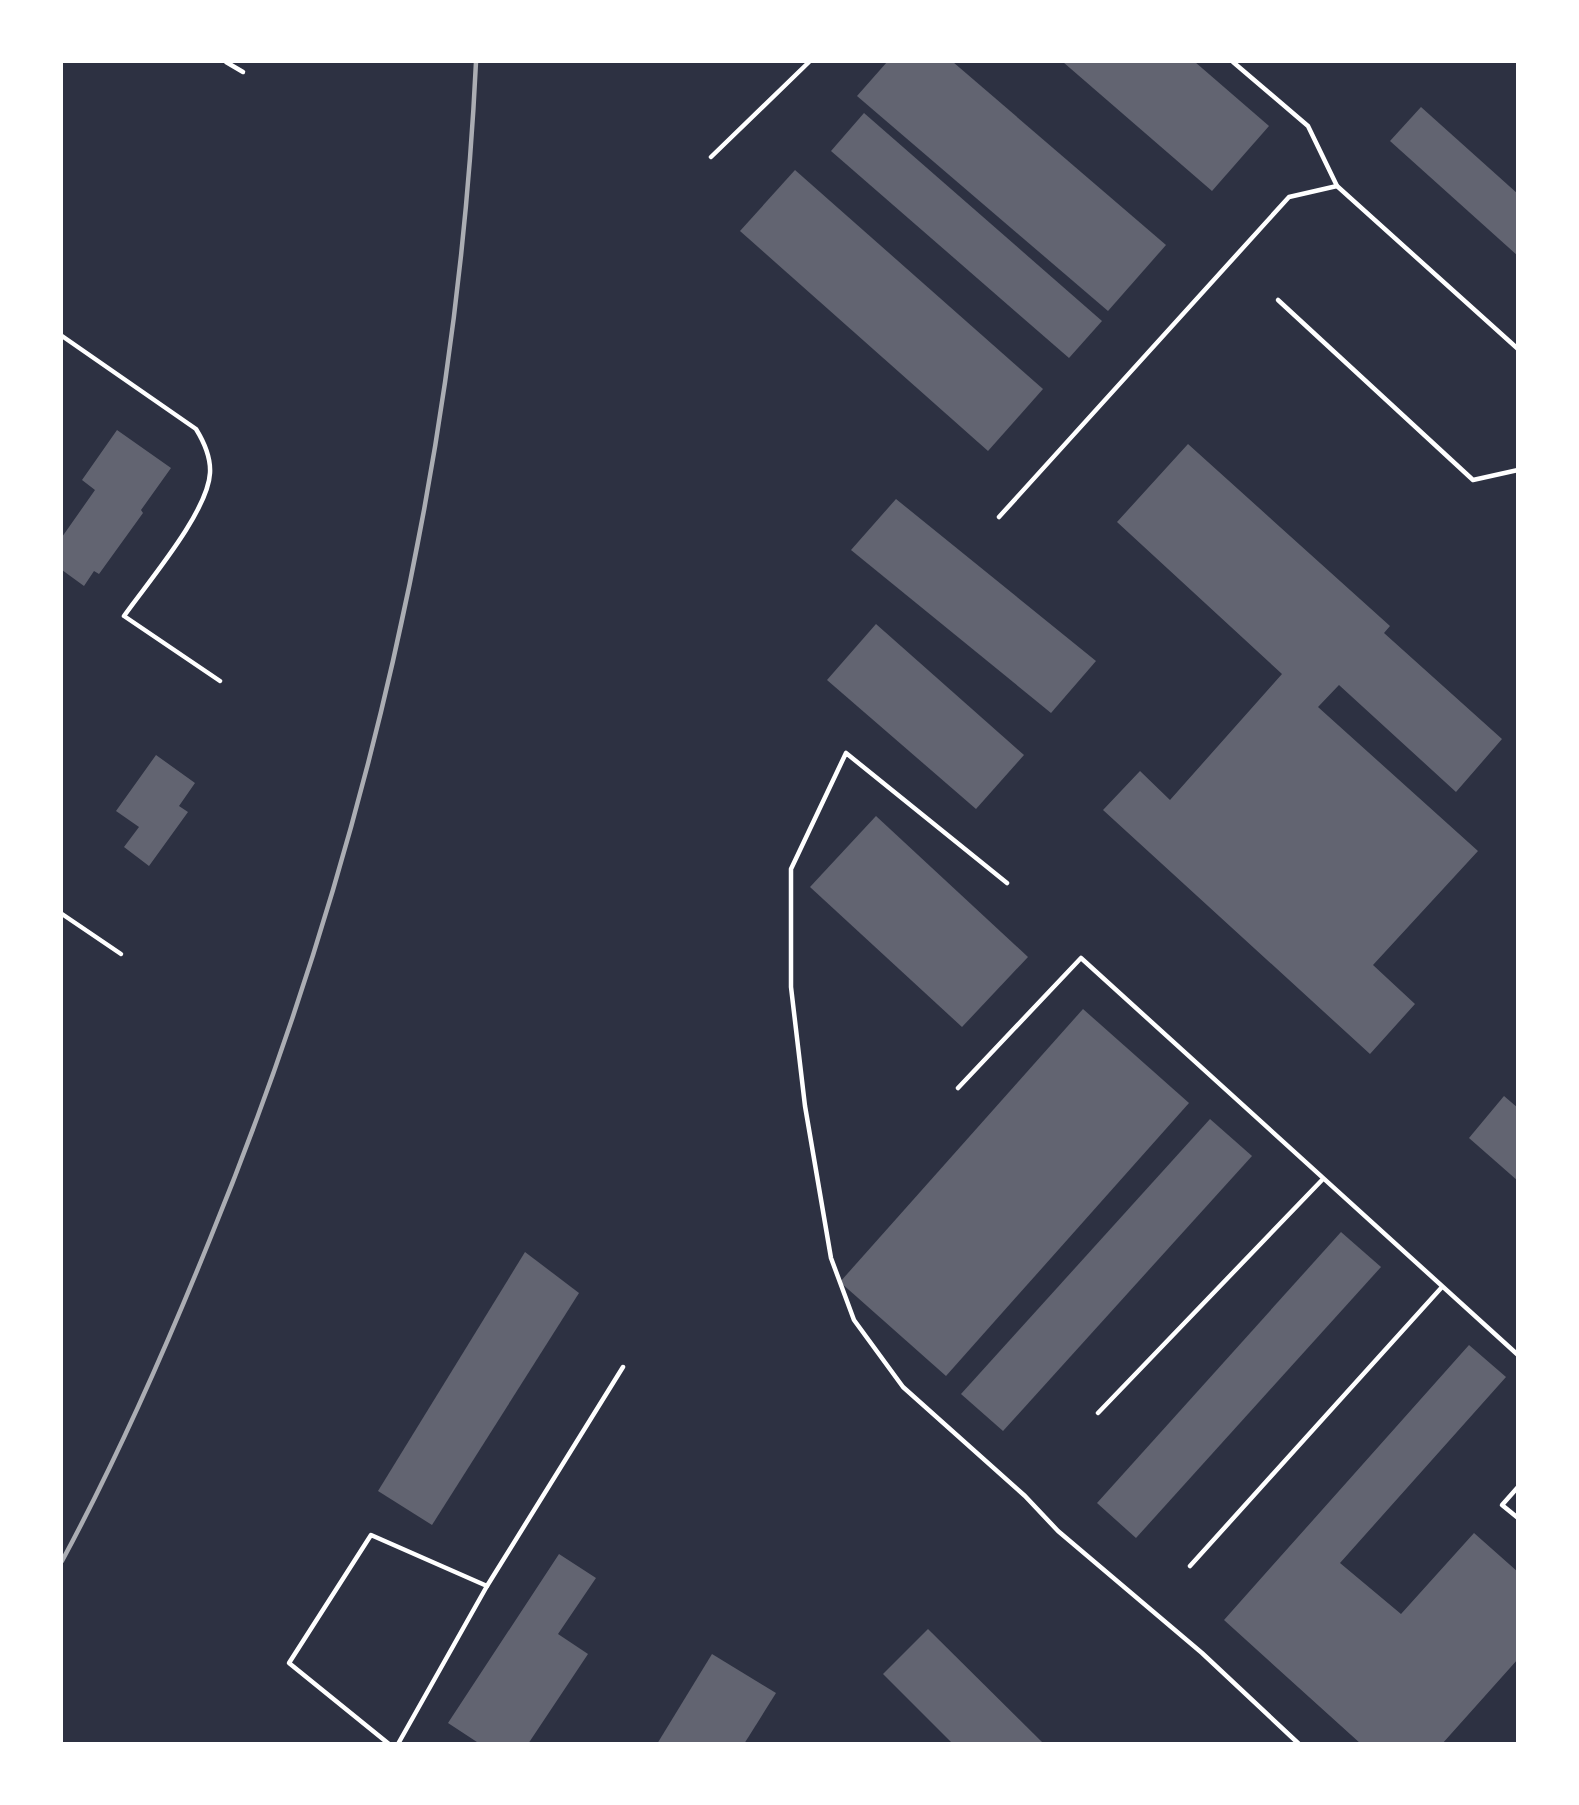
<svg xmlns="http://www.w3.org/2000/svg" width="1579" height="1805" viewBox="0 0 1579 1805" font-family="'DejaVu Sans',sans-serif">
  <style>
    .building { fill: #626471 }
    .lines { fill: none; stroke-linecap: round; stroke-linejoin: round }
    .service { stroke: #fff; stroke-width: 4.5 }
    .rail { stroke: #abadb3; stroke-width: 4.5 }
  </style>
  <rect width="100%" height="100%" fill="#2d3142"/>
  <g class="building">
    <path d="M 887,62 L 953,62 L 1166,245 L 1108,311 L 857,96 Z"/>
    <path d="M 1063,62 L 1195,62 L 1269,126 L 1212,191 Z"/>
    <path d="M 1421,107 L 1518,194 L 1518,256 L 1390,141 Z"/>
    <path d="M 864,113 L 1102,321 L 1069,358 L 831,151 Z"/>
    <path d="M 795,170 L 1043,389 L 988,451 L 740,231 Z"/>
    <path d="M 117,430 L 171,468 L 141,510 L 143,513 L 99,574 L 94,571 L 84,586 L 62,570 L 62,537 L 95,490 L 82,480 Z"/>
    <path d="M 1188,444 L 1390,626 L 1384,633 L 1502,739 L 1456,792 L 1339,685 L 1318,707 L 1478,851 L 1373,965 L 1415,1004 L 1370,1054 L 1103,810 L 1140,771 L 1170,800 L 1282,674 L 1117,522 Z"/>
    <path d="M 896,499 L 1096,661 L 1051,713 L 851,550 Z"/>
    <path d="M 876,624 L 1024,755 L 976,809 L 827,680 Z"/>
    <path d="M 156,755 L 195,783 L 179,806 L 188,812 L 149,866 L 124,847 L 139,827 L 116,811 Z"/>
    <path d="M 876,816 L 1028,957 L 962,1027 L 810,887 Z"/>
    <path d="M 1083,1009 L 1189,1103 L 946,1376 L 840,1282 Z"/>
    <path d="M 1504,1096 L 1518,1108 L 1518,1181 L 1469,1138 Z"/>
    <path d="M 1210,1119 L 1252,1156 L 1003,1431 L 961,1394 Z"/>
    <path d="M 1341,1232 L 1381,1267 L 1136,1538 L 1097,1503 Z"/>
    <path d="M 525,1252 L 579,1293 L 432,1525 L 378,1491 Z"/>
    <path d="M 1469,1345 L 1506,1377 L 1340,1563 L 1401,1614 L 1474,1533 L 1518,1572 L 1518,1659 L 1442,1744 L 1361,1744 L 1224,1620 Z"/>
    <path d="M 559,1554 L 596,1578 L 558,1634 L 588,1654 L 528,1744 L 480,1744 L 448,1723 Z"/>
    <path d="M 928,1629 L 1044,1744 L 953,1744 L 883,1674 Z"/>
    <path d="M 712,1654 L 776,1693 L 744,1744 L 657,1744 Z"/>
  </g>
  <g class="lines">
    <g class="service">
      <path d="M 226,62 L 243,72"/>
      <path d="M 1233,62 L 1308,126 L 1337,186 L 1518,349"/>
      <path d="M 711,157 L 809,62"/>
      <path d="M 1278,300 L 1473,480 L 1518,470"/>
      <path d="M 62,336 L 196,429 C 204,442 211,457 210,473 C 208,512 148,582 124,616 L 220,681"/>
      <path d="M 999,517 L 1289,197 L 1337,186"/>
      <path d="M 1007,883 L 846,753 L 791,869 L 791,987 L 805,1106 L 831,1258 L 854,1320 L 903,1387 L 1025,1496 L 1058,1531 L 1202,1653 L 1299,1744"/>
      <path d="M 62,914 L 121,954"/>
      <path d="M 958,1088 L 1081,958 L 1518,1355"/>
      <path d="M 1098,1413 L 1322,1180"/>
      <path d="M 1518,1487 L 1502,1505 L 1518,1518"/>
      <path d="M 1190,1566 L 1442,1287"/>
      <path d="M 487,1586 L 623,1367"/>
      <path d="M 389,1744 L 289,1663 L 371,1535 L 487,1586 L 398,1744"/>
    </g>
    <path class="rail" d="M 62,1561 C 118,1457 166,1348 210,1239 C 362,868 457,462 476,62"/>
  </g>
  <rect width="1579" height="1805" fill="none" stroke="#ffffff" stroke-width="126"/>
</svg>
